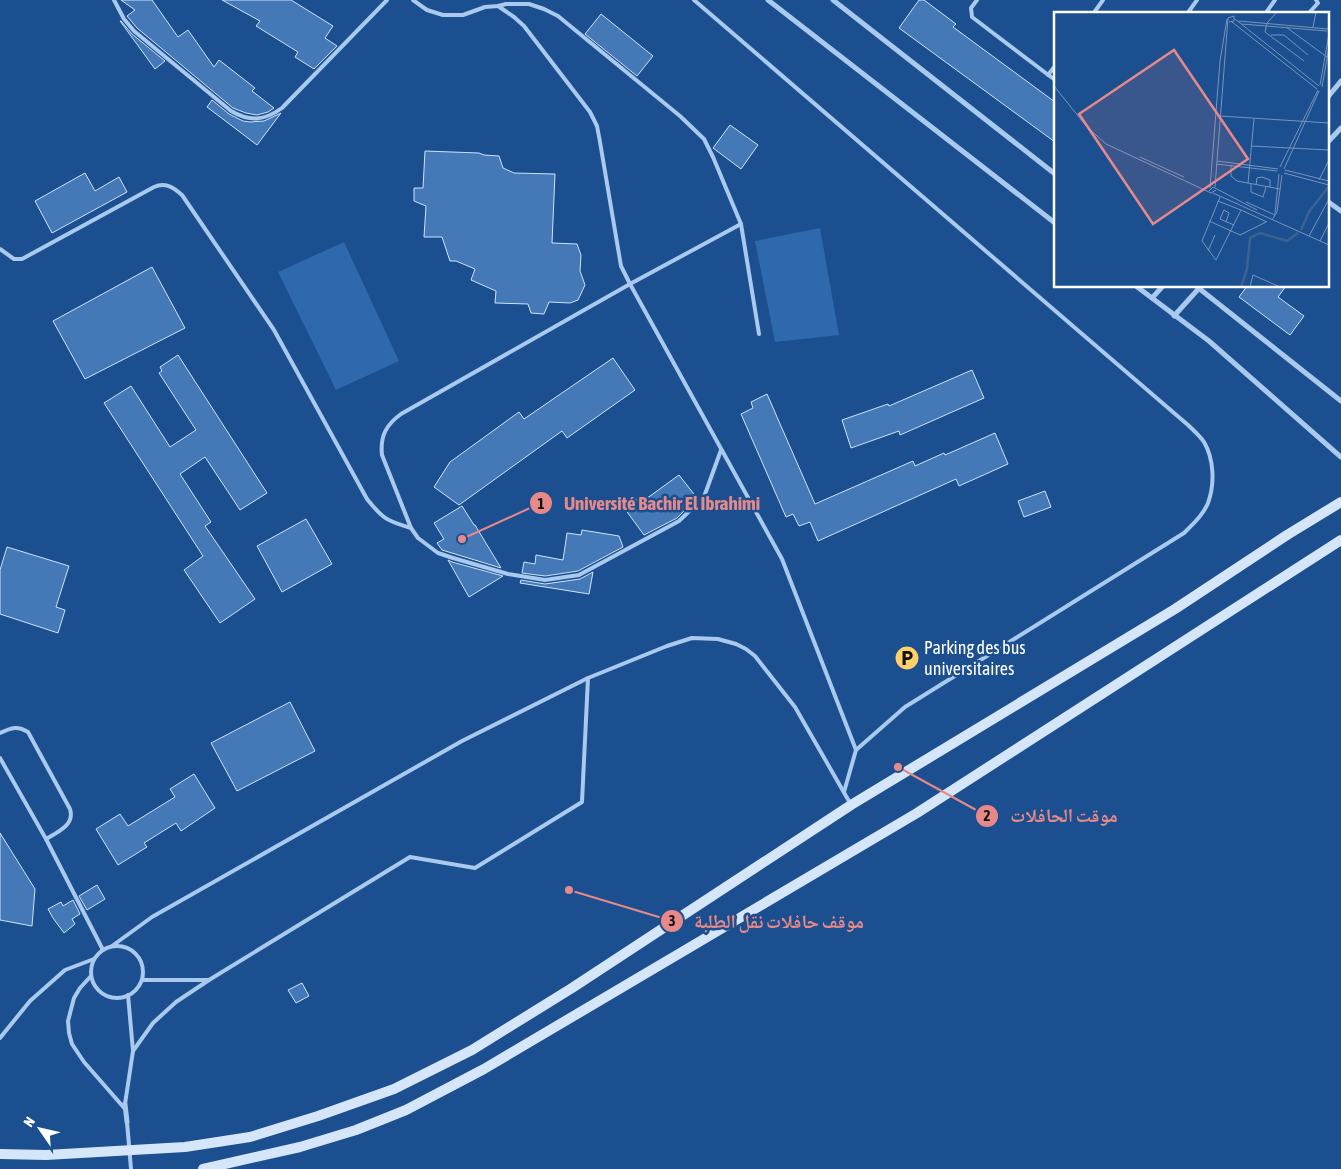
<svg xmlns="http://www.w3.org/2000/svg" width="1341" height="1169" viewBox="0 0 1341 1169" font-family="'Asap Condensed','Noto Naskh Arabic',sans-serif">
  <style>
    .green { fill: #2e69ad }
    .building { fill: #4478b7; stroke: #cfe3fa }
    .lines { fill: none; stroke-linecap: round; stroke-linejoin: round }
    .service { stroke: #a9c9ee; stroke-width: 4 }
    .minor { stroke: #a9c9ee; stroke-width: 5 }
    .secondary { stroke: #d6e6fa; stroke-width: 10 }
    .labels { text-anchor: middle; stroke-width: 5; stroke-linejoin: round; paint-order: stroke }
    .poi-label { font-size: 18px; fill: #fff; stroke: #1b4f8f; text-anchor: start }
    .inset-river { fill: none; stroke: #3c6290; stroke-width: 2.5 }
    .inset-road { fill: none; stroke: #7695bc; stroke-width: 1 }
    .view { fill: #e88989; fill-opacity: 0.15; stroke: #e88989; stroke-width: 2.5 }
    .inset-edge { fill: none; stroke: #fff; stroke-width: 2.5 }
    .leader { fill: none; stroke: #e88989; stroke-width: 2 }
    .callout-dot { fill: #e88989; stroke: #1b4f8f; stroke-width: 2 }
    .mark-label { font-size: 15px; text-anchor: middle; font-weight: bold; fill: #111 }
    .callout-label { font-size: 19px; text-anchor: middle; font-weight: bold; fill: #e88989; stroke: #1b4f8f; stroke-width: 5; stroke-linejoin: round; paint-order: stroke }
  </style>
  <rect width="100%" height="100%" fill="#1b4f8f"/>
  <g class="green">
    <path d="M 820,228 L 839,335 L 775,342 L 755,241 Z"/>
    <path d="M 344,242 L 399,361 L 336,390 L 278,272 Z"/>
  </g>
  <g class="building">
    <path d="M 121,0 L 152,0 L 178,37 L 188,30 L 214,67 L 219,60 L 255,88 L 252,91 L 274,108 L 268,112 L 257,115 L 246,113 L 233,108 L 137,28 L 127,16 L 135,10 Z"/>
    <path d="M 222,0 L 291,0 L 333,26 L 325,38 L 337,46 L 314,69 L 295,57 L 298,52 L 256,26 L 260,21 Z"/>
    <path d="M 919,0 L 924,0 L 956,24 L 953,27 L 1055,102 L 1055,142 L 899,28 Z"/>
    <path d="M 601,14 L 653,56 L 637,76 L 585,34 Z"/>
    <path d="M 120,21 L 121,21 L 132,34 L 165,61 L 155,69 Z"/>
    <path d="M 212,100 L 229,114 L 243,121 L 250,122 L 264,121 L 281,113 L 257,145 L 207,107 Z"/>
    <path d="M 730,125 L 758,145 L 741,169 L 713,148 Z"/>
    <path d="M 425,151 L 479,153 L 484,155 L 499,156 L 503,168 L 514,173 L 555,174 L 552,243 L 577,244 L 581,255 L 580,271 L 585,285 L 578,300 L 570,303 L 549,302 L 544,314 L 531,313 L 528,304 L 495,303 L 496,291 L 471,280 L 475,269 L 456,261 L 450,261 L 442,237 L 424,237 L 426,206 L 414,201 L 414,188 L 423,188 Z"/>
    <path d="M 85,173 L 95,191 L 119,177 L 127,192 L 52,233 L 35,201 Z"/>
    <path d="M 152,267 L 185,328 L 85,379 L 53,321 Z"/>
    <path d="M 1247,286 L 1286,286 L 1278,297 L 1304,316 L 1290,335 L 1239,297 Z"/>
    <path d="M 178,355 L 267,493 L 240,510 L 205,457 L 180,474 L 211,522 L 205,526 L 255,599 L 220,623 L 184,570 L 203,556 L 104,403 L 131,386 L 170,447 L 196,430 L 159,373 L 162,371 L 160,367 Z"/>
    <path d="M 613,358 L 635,390 L 567,438 L 562,431 L 459,505 L 434,487 L 450,462 L 519,412 L 524,419 Z"/>
    <path d="M 972,370 L 984,398 L 900,435 L 899,431 L 851,448 L 842,420 L 888,404 L 889,406 Z"/>
    <path d="M 767,394 L 815,504 L 913,461 L 915,466 L 944,453 L 945,455 L 995,433 L 1008,464 L 959,486 L 956,479 L 818,541 L 810,522 L 799,526 L 793,514 L 786,517 L 741,414 L 753,408 L 751,402 Z"/>
    <path d="M 679,475 L 697,498 L 677,518 L 644,535 L 622,505 L 634,497 L 639,504 Z"/>
    <path d="M 1045,491 L 1051,507 L 1024,517 L 1018,501 Z"/>
    <path d="M 462,506 L 474,525 L 475,525 L 501,568 L 442,550 L 437,543 L 444,539 L 434,523 Z"/>
    <path d="M 306,519 L 332,564 L 282,592 L 257,546 Z"/>
    <path d="M 582,530 L 619,536 L 623,547 L 578,571 L 545,576 L 522,573 L 524,562 L 535,564 L 536,555 L 563,560 L 567,533 L 581,535 Z"/>
    <path d="M 7,547 L 69,566 L 56,607 L 65,610 L 58,633 L 0,614 L 0,570 Z"/>
    <path d="M 448,560 L 452,562 L 503,576 L 469,597 Z"/>
    <path d="M 593,572 L 589,594 L 520,583 L 521,580 L 545,584 L 580,579 Z"/>
    <path d="M 290,702 L 315,751 L 237,791 L 211,743 Z"/>
    <path d="M 194,774 L 215,808 L 181,831 L 176,823 L 144,843 L 147,847 L 118,865 L 96,829 L 120,814 L 128,826 L 175,797 L 170,789 Z"/>
    <path d="M 0,833 L 35,889 L 32,926 L 0,920 Z"/>
    <path d="M 97,885 L 105,899 L 87,910 L 79,896 Z"/>
    <path d="M 73,900 L 80,914 L 72,919 L 75,924 L 64,933 L 53,918 L 48,909 L 61,902 L 63,906 Z"/>
    <path d="M 302,983 L 309,996 L 296,1003 L 288,990 Z"/>
  </g>
  <g class="lines">
    <g class="service">
      <path d="M 114,0 L 124,19 L 134,31 L 231,111 C 250,122 264,121 282,108 L 387,0"/>
      <path d="M 413,0 L 427,10 L 443,15 L 463,15 L 485,7 L 498,6 L 506,4 L 529,4 L 544,9 L 558,16 L 680,116 L 704,139 L 713,157 L 741,224 L 759,334"/>
      <path d="M 694,0 L 1188,425 C 1193,430 1200,436 1204,442 C 1214,459 1215,484 1208,503 C 1203,515 1193,524 1184,533 L 905,707 L 856,750"/>
      <path d="M 977,0 L 971,8 L 972,17 L 1055,80"/>
      <path d="M 498,6 L 514,17 L 524,26 L 590,112 L 597,126 L 600,142 L 621,266 L 630,284 L 782,559 L 856,750 L 844,792"/>
      <path d="M 1093,14 L 1103,0"/>
      <path d="M 1187,14 L 1197,0"/>
      <path d="M 1265,14 L 1275,0"/>
      <path d="M 1308,14 L 1318,3 L 1316,0"/>
      <path d="M 1048,75 L 1055,66"/>
      <path d="M 0,249 L 14,259 L 22,259 L 154,187 C 165,182 173,187 182,195 L 274,330 L 367,499 C 383,519 387,521 411,528"/>
      <path d="M 721,450 L 704,497 L 679,521 L 579,575 L 545,580 L 508,574 L 453,558 L 438,553 L 418,538 L 411,528 L 382,455 C 380,436 386,425 401,414 L 630,284 L 741,224"/>
      <path d="M 0,733 C 11,728 17,725 28,732 L 70,809 C 75,825 58,832 46,839"/>
      <path d="M 0,758 L 46,839 L 103,950"/>
      <circle cx="117" cy="972" r="26"/>
      <path d="M 112,946 L 152,917 L 462,741 L 588,678 L 667,646 L 692,638 L 718,639 L 736,644 L 746,649 L 755,656 L 795,707 L 850,803"/>
      <path d="M 91,976 L 80,988 L 74,998 L 68,1021 L 69,1033 L 72,1044 L 84,1062 L 126,1110"/>
      <path d="M 142,980 L 209,980"/>
      <path d="M 0,1038 L 30,1001 L 65,970 L 94,959"/>
      <path d="M 133,1051 L 153,1023 L 176,1002 L 209,980 L 410,857 L 475,868 L 582,802 L 588,678"/>
      <path d="M 125,1104 L 133,1051 L 128,995"/>
      <path d="M 127,1122 L 131,1169"/>
    </g>
    <g class="minor">
      <path d="M 768,0 L 1055,223"/>
      <path d="M 833,0 L 1055,174"/>
      <path d="M 1327,98 L 1341,81"/>
      <path d="M 1327,143 L 1341,128"/>
      <path d="M 1327,201 L 1341,211"/>
      <path d="M 1136,286 L 1209,341 L 1341,457"/>
      <path d="M 1196,286 L 1341,401"/>
      <path d="M 1152,298 L 1163,286"/>
      <path d="M 1174,316 L 1201,286"/>
      <path d="M 125,1104 L 127,1122"/>
    </g>
    <g class="secondary">
      <path d="M 0,1154 L 46,1155 L 185,1147 L 250,1137 L 318,1116 L 394,1089 L 472,1050 L 572,988 L 851,805 L 1175,609 L 1287,535 L 1341,502"/>
      <path d="M 203,1169 L 300,1147 L 356,1130 L 406,1110 L 484,1069 L 917,813 L 1341,540"/>
    </g>
  </g>
  <defs>
    <symbol id="parking-disc" viewBox="-11 -11 22 22"><circle r="9.5" fill="#ffd166" stroke="#1b4f8f"/><path d="M-3.5-5.5H1a3.5 3.5 0 0 1 0 7H-1V5.5H-3.5ZM-1-3.4V-.6H.8a1.4 1.4 0 0 0 0-2.8Z" fill="#111"/></symbol>
  </defs>
  <g fill-rule="evenodd">
    <use href="#parking-disc" x="893" y="644" width="28" height="28"/>
  </g>
  <g class="labels">
    <g class="poi-label">
      <text x="924" y="654">Parking des bus<tspan x="924" dy="21">universitaires</tspan></text>
    </g>
  </g>
  <g transform="translate(1054 12)">
    <rect width="275" height="275" fill="#1b4f8f"/>
    <path class="inset-river" d="M 247,218 L 255,200 L 275,174M 187,275 L 193,257 L 196,226 L 206,221 L 233,229 L 244,221"/>
    <path class="inset-road" d="M 223,0 L 213,11 L 211,20 L 250,49M 181,7 L 265,74M 185,9 L 274,17M 178,10 L 263,77M 188,12 L 273,19M 232,15 L 273,45M 259,15 L 262,0M 217,23 L 230,23 L 254,43M 266,73 L 275,22M 0,74 L 33,115 L 52,132 L 157,181 L 162,178M 268,75 L 275,35M 166,104 L 275,111M 197,134 L 275,138M 86,145 L 130,165M 163,149 L 224,157M 162,152 L 223,159M 177,153 L 177,164 L 183,169 L 226,177M 226,155 L 264,78M 230,157 L 265,79M 231,158 L 275,169M 230,161 L 275,173M 265,168 L 275,148M 194,171 L 200,107M 197,172 L 197,180 L 209,185 L 212,175M 202,173 L 203,166 L 208,165 L 216,168 L 216,175M 161,175 L 174,6 L 180,4 L 180,9 L 175,10M 156,176 L 166,49 L 173,7M 155,179 L 159,175 L 203,198M 159,181 L 275,233M 166,185 L 148,229 L 162,248 L 187,198 L 213,210M 164,189 L 187,198M 192,190 L 221,203M 221,202 L 225,162M 218,208 L 223,200 L 228,163M 155,209 L 186,223 L 212,210M 172,210 L 175,201 L 170,198 L 166,207 L 180,213M 255,224 L 275,187M 266,229 L 275,211M 154,239 L 161,223M 196,275 L 199,263 L 226,275"/>
    <path class="view" d="M 120,38 L 194,147 L 99,212 L 25,102 Z"/>
    <rect width="275" height="275" class="inset-edge"/>
  </g>
  <path class="leader" d="M462 539L541 503M898 767L987 816M569 890L672 921"/>
  <g class="callout-dot">
    <circle cx="462" cy="539" r="5"/>
    <circle cx="898" cy="767" r="5"/>
    <circle cx="569" cy="890" r="5"/>
    <circle cx="541" cy="503" r="12"/>
    <circle cx="987" cy="816" r="12"/>
    <circle cx="672" cy="921" r="12"/>
  </g>
  <g class="mark-label">
    <text x="541" y="509">1</text>
    <text x="987" y="821">2</text>
    <text x="672" y="926">3</text>
  </g>
  <g class="callout-label">
    <text x="662" y="510">Université Bachir El Ibrahimi</text>
    <text x="1064" y="822">موقت الحافلات</text>
    <text x="779" y="928">موقف حافلات نقل الطلبة</text>
  </g>
  <g transform="translate(40 1129) rotate(304)" stroke="#1b4f8f" stroke-width="4" paint-order="stroke">
  <path d="M0-4L9 19L0 12L-9 19Z" fill="#ffffff"/>
  <text y="-8" font-size="14" font-weight="bold" text-anchor="middle" fill="#ffffff">N</text>
  </g>
</svg>
